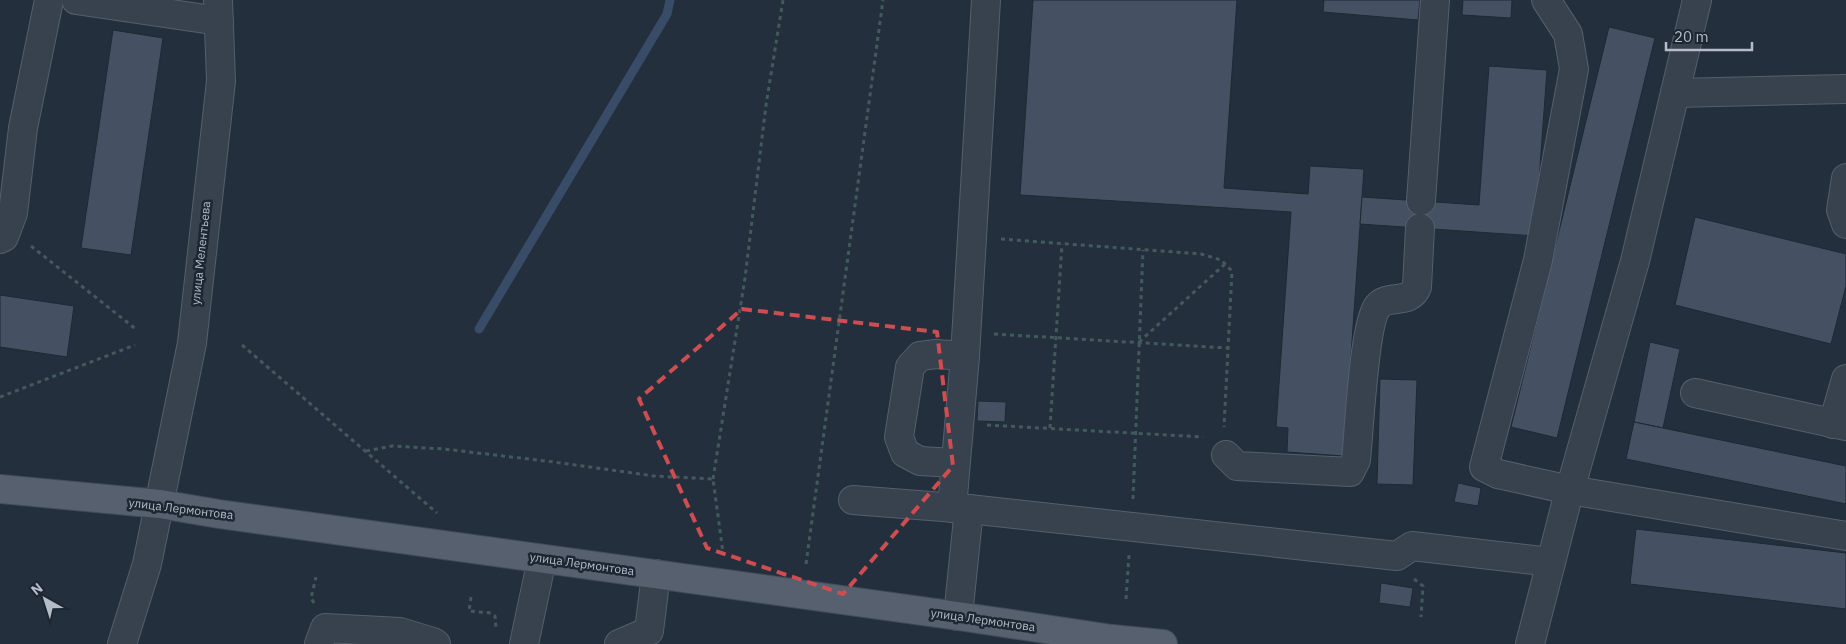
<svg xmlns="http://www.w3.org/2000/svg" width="1846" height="644" viewBox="0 0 1846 644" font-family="'IBM Plex Sans',sans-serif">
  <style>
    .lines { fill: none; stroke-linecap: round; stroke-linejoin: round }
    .stream { stroke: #394c67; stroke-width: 9 }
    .building { fill: #455162; stroke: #1f2835 }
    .minor-casing { stroke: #565f6c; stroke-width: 30 }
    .major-casing { stroke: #414a57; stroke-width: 30 }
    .path { stroke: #44595c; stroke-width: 3; stroke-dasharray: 4 4; stroke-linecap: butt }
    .minor { stroke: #38414e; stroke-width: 28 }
    .major { stroke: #56606e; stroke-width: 28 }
    .marked { fill: none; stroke: #ce4d50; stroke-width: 4; stroke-dasharray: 10 6; stroke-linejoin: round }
    .labels { text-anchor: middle; stroke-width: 5; stroke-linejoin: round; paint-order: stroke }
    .street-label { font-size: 12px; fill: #b4bcc9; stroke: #1d2633 }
  </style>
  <rect width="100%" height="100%" fill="#242f3e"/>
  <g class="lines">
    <path class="stream" d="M 479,329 L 667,14 L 670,0"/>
  </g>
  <g class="building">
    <path d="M 1033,0 L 1237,0 L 1224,188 L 1308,194 L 1310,166 L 1364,169 L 1344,456 L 1287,452 L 1288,428 L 1276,427 L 1291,212 L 1020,195 Z"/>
    <path d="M 1324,0 L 1420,0 L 1418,20 L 1323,12 Z"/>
    <path d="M 1463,0 L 1512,0 L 1511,18 L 1462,15 Z"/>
    <path d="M 1609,27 L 1655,38 L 1557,438 L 1511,427 Z"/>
    <path d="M 113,30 L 163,38 L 131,255 L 81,248 Z"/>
    <path d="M 1489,66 L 1547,70 L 1535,236 L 1360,224 L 1362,197 L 1479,205 Z"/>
    <path d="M 1695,217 L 1846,254 L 1846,286 L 1831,344 L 1675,305 Z"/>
    <path d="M 0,295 L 74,306 L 67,357 L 0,347 Z"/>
    <path d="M 1650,342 L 1680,349 L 1663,428 L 1634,422 Z"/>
    <path d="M 1380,379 L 1417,380 L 1413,485 L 1377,484 Z"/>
    <path d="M 978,401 L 1006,402 L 1005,422 L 977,421 Z"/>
    <path d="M 1634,422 L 1846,466 L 1846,504 L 1626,459 Z"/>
    <path d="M 1458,483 L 1481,488 L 1478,506 L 1454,502 Z"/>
    <path d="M 1636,529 L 1846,553 L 1846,609 L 1630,584 Z"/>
    <path d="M 1381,583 L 1413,588 L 1410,607 L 1379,603 Z"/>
  </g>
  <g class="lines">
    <defs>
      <g id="minor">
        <path d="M 76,0 L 219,21"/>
        <path d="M 1546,0 L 1568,34 L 1574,69 L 1538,260 L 1484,467 L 1498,474 L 1570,490 L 1846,536"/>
        <path d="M 1675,93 L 1846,89"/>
        <path d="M 1846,178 L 1841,210 L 1846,224"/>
        <path d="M 1421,201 L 1435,0"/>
        <path d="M 0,239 L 4,237 L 13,213 L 23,128 L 49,0"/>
        <path d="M 965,356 L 986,0"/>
        <path d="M 1695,393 L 1846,426"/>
        <path d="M 1833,424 L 1846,379"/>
        <path d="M 1226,455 L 1237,466 L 1350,472 L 1356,460 C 1359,433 1364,322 1378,306 C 1388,294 1410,305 1417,287 L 1420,228"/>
        <path d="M 853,500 L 969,509 L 958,616"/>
        <path d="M 952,508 L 965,356 L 936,354 L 920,356 L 910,367 L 899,437 L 905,453 L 920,461 L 955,463"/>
        <path d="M 969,509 L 1397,556 L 1412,546 L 1551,562"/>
        <path d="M 122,644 L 147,564 L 192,343 L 221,81 L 218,0"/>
        <path d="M 319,644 L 325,628 L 400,632 L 433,642 L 436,644"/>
        <path d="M 524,644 L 542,559"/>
        <path d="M 619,644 L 649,631 L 656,574"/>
        <path d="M 1530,644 L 1566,504 L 1635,261 L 1697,0"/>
      </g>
      <path id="major" d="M 0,489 L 160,504 L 219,514 L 958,616 L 1112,639 L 1163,644"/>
    </defs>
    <use href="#minor" class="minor-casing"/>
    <use href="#major" class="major-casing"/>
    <g class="path">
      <path d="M 1001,239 L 1201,254 L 1221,260 L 1232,271 L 1224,427"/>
      <path d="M 31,246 L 137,330"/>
      <path d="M 994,334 L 1228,348"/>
      <path d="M 1139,342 L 1225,264"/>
      <path d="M 242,345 L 437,513"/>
      <path d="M 0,397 L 135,345"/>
      <path d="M 987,425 L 1203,437"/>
      <path d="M 1050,428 L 1062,244"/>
      <path d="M 366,451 L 392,446 L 444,449 L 554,462 L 654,476 L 713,479 L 723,553"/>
      <path d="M 713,479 L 745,278 L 766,105 L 783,0"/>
      <path d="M 1133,499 L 1143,250"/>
      <path d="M 806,564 L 883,0"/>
      <path d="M 1414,579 L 1423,586 L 1421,617"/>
      <path d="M 471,597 L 469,611 L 491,613 L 495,616 L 496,628"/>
      <path d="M 1126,599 L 1129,555"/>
      <path d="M 314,603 L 311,598 L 316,577"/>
    </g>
    <use href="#minor" class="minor"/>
    <use href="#major" class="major"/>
  </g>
  <path class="marked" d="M 742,309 L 937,332 L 953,466 L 843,594 L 707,548 L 639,399 Z"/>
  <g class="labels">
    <g class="street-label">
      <text transform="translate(201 253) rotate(-84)" y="4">улица Мелентьева</text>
      <text transform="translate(181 509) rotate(7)" y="4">улица Лермонтова</text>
      <text transform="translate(582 564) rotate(8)" y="4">улица Лермонтова</text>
      <text transform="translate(983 620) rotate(8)" y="4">улица Лермонтова</text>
    </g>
  </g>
  <g transform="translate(45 599) rotate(321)" stroke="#1d2633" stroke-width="4" paint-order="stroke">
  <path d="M0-4L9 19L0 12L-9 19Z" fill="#b4bcc9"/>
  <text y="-8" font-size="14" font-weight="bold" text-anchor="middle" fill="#b4bcc9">N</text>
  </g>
  <path d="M1666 42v8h86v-8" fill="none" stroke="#b4bcc9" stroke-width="2.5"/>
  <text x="1674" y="42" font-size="15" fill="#b4bcc9" stroke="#1d2633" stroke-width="4" paint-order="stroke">20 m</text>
</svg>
